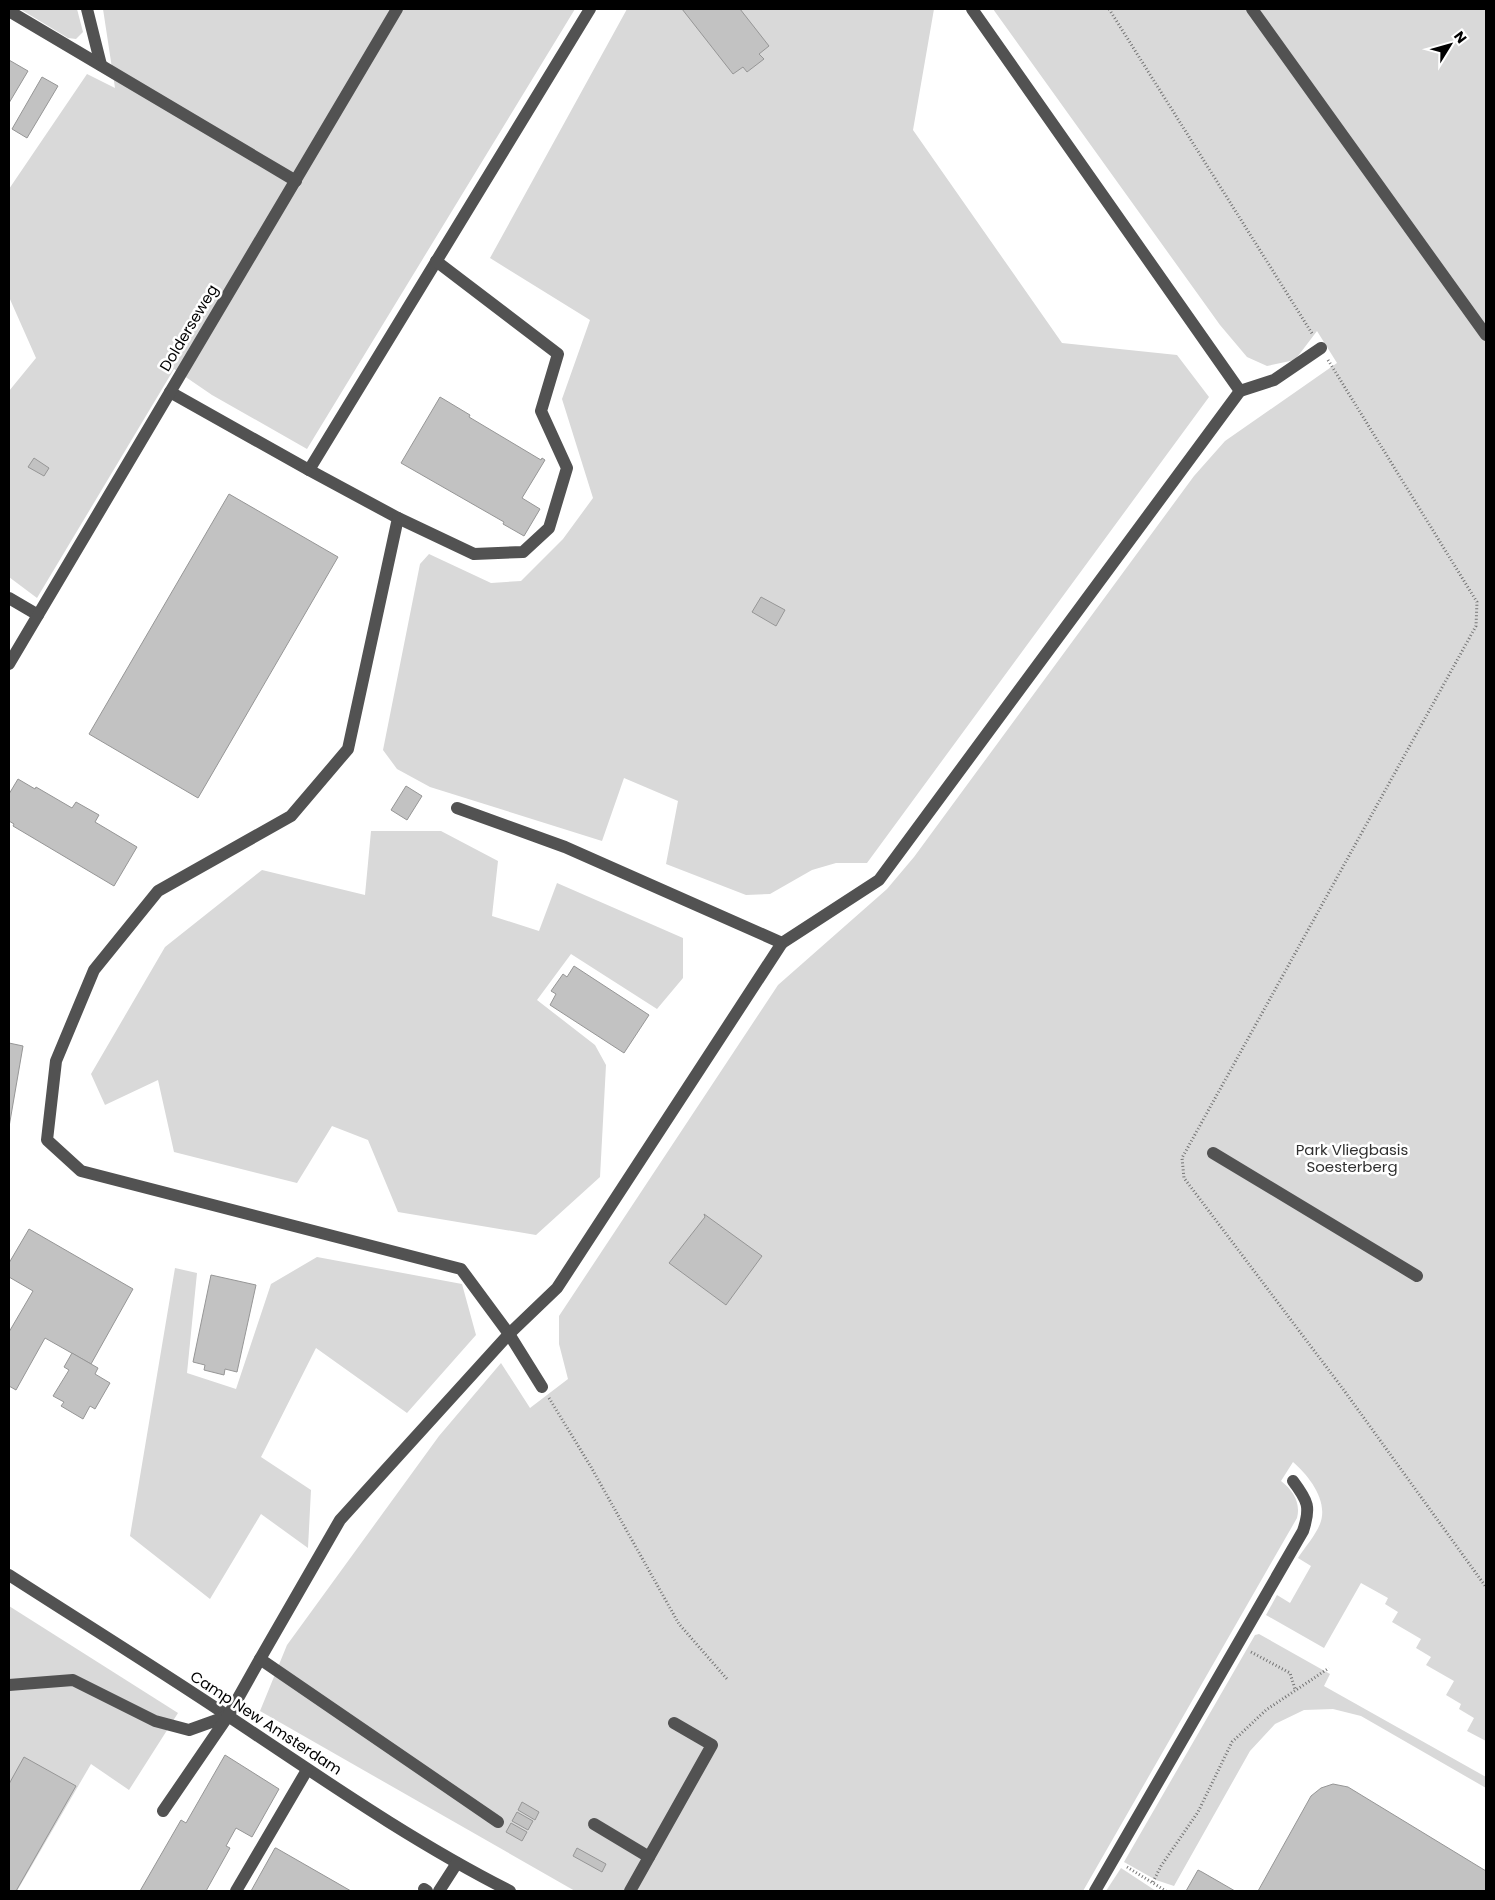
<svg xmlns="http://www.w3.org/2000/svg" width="1495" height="1900" viewBox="0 0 1495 1900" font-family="Poppins,sans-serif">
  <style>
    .green { fill: #d9d9d9 }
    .building { fill: #c2c2c2; stroke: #969696 }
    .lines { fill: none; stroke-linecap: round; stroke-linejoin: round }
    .path { stroke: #747474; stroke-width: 3; stroke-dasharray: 1 2.5; stroke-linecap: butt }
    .minor { stroke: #525252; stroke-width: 12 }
    .labels { text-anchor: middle; stroke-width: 5; stroke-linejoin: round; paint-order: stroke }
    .street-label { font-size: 15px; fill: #000; stroke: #fff }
    .park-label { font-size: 15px; fill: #303030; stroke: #fff }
  </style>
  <rect width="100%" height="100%" fill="#fff"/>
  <g class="green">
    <path d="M 20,9 L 77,9 L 83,32 L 76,39 L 68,38 Z"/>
    <path d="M 103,9 L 575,9 L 307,449 L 212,395 L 174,369 L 37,598 L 9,577 L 9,391 L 36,358 L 9,297 L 9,189 L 87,74 L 115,88 Z"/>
    <path d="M 627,9 L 934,9 L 913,130 L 1062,343 L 1177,355 L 1209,397 L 867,863 L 836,863 L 812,870 L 770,894 L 746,895 L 666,864 L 678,801 L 624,778 L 602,841 L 430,787 L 397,769 L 383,750 L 420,564 L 429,554 L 491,583 L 521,581 L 563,539 L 593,498 L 562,399 L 590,320 L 490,258 Z"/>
    <path d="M 993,9 L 1486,9 L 1486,1741 L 1467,1731 L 1474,1718 L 1459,1709 L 1461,1704 L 1446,1695 L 1454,1681 L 1426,1665 L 1431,1657 L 1416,1648 L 1421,1639 L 1392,1622 L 1398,1612 L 1385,1604 L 1388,1598 L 1361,1583 L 1324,1648 L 1266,1615 L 1277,1595 L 1290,1603 L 1311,1566 L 1298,1558 C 1305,1547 1315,1536 1320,1524 C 1329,1501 1309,1476 1293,1462 L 1281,1481 C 1293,1490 1301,1503 1297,1518 L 1083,1891 L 575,1891 L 260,1711 L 287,1645 L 439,1436 L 501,1363 L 530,1408 L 568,1379 L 559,1344 L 559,1316 L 778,985 L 887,889 L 914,857 L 1194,476 L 1225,441 L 1337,363 L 1317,331 L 1295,360 L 1267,366 L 1247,357 L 1220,325 Z"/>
    <path d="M 371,831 L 441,831 L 498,861 L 492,916 L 539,931 L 557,883 L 683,938 L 683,978 L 657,1009 L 571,954 L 537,1000 L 595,1045 L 606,1065 L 600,1177 L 536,1235 L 398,1212 L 368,1140 L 332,1126 L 297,1183 L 174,1152 L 158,1080 L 105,1105 L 91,1074 L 165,947 L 262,870 L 365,895 Z"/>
    <path d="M 317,1257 L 462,1284 L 476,1335 L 407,1413 L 316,1348 L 261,1457 L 311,1490 L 308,1548 L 261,1514 L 210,1599 L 130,1536 L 175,1268 L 197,1273 L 187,1373 L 236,1389 L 271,1284 Z"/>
    <path d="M 9,1606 L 178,1713 L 129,1790 L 91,1764 L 17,1891 L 9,1891 Z"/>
    <path d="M 1259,1634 L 1330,1674 L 1324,1686 L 1486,1777 L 1486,1788 L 1361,1716 L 1333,1709 L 1304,1710 L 1275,1724 L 1250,1751 L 1174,1886 L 1156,1880 L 1124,1862 L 1255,1635 Z"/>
    <path d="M 1121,1868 L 1156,1891 L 1106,1891 Z"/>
  </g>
  <g class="building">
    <path d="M 682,9 L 740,9 L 769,46 L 759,54 L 764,59 L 747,72 L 743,67 L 733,74 Z"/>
    <path d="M 9,60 L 28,71 L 9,103 Z"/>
    <path d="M 42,77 L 58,86 L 27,138 L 12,129 Z"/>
    <path d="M 440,397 L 470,415 L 469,417 L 541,460 L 542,458 L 545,460 L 522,498 L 540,509 L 524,536 L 503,524 L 504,522 L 401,463 Z"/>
    <path d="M 34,458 L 49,468 L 44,476 L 28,467 Z"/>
    <path d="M 229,494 L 338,557 L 198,798 L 89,734 Z"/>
    <path d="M 761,597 L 785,610 L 776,626 L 752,612 Z"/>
    <path d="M 18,779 L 35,789 L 36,787 L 72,808 L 76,802 L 99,815 L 95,822 L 137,847 L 114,886 L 13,826 L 14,824 L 9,821 L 9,794 Z"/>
    <path d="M 406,786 L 422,796 L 407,820 L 391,810 Z"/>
    <path d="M 574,966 L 649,1015 L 624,1053 L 550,1005 L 556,994 L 551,991 L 563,974 L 567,977 Z"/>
    <path d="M 9,1043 L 23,1046 L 9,1127 Z"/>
    <path d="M 704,1214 L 762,1256 L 726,1305 L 669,1263 L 705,1217 Z"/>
    <path d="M 29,1229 L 133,1289 L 91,1364 L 45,1338 L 16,1390 L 9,1386 L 9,1332 L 33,1291 L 9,1277 L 9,1263 Z"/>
    <path d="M 211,1275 L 256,1285 L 237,1372 L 225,1369 L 224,1375 L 204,1370 L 205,1365 L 193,1362 Z"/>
    <path d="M 72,1353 L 98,1368 L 95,1374 L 110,1383 L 95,1409 L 90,1406 L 83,1419 L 61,1406 L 64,1402 L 53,1396 L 69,1370 L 64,1367 Z"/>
    <path d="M 225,1755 L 279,1789 L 252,1837 L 236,1828 L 226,1846 L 230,1848 L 206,1891 L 140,1891 L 181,1820 L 186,1823 Z"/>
    <path d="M 24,1757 L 76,1786 L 16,1891 L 9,1891 L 9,1784 Z"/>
    <path d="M 1333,1784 L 1348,1787 L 1486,1871 L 1486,1891 L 1258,1891 L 1311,1796 L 1321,1788 Z"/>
    <path d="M 522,1802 L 539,1812 L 535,1820 L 518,1810 Z"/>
    <path d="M 517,1812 L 533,1821 L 528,1830 L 512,1821 Z"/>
    <path d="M 511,1823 L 527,1832 L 522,1841 L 506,1832 Z"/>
    <path d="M 275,1848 L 276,1848 L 351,1891 L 251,1891 Z"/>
    <path d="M 577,1848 L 606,1864 L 602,1872 L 573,1856 Z"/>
    <path d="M 1198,1870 L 1202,1872 L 1235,1891 L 1186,1891 Z"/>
  </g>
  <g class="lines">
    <g class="path">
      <path d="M 1109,9 L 1313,335"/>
      <path d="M 1328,360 L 1477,602 L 1476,626 L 1182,1158 L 1184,1178 L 1343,1389 L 1486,1587"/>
      <path d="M 549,1398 L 591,1467 L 679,1624 L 727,1679"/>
      <path d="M 1251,1652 L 1290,1673 L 1295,1689"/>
      <path d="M 1127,1867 L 1166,1891"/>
      <path d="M 1153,1882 L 1161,1866 L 1198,1812 L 1232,1742 L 1266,1710 L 1329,1668"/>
    </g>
    <g class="minor">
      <path d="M 87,9 L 101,65"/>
      <path d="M 1252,9 L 1486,335"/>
      <path d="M 9,11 L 296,181"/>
      <path d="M 1240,391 L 1274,380 L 1321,348"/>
      <path d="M 170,392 L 309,470 L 590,9"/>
      <path d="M 309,470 L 398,518 L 348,749 L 291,816 L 158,891 L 94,970 L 56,1061 L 47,1140 L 81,1171 L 461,1269 L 509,1334 L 542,1387"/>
      <path d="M 398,518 L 474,554 L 523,552 L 549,528 L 567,468 L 541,411 L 558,354 L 436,261"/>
      <path d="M 9,598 L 38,615"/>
      <path d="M 9,664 L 397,9"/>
      <path d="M 457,808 L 565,847 L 782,943"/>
      <path d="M 1213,1153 L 1417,1276"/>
      <path d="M 9,1575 C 82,1622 156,1668 228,1716 C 320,1777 411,1841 510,1891"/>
      <path d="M 260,1659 L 340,1520 L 509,1334 L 557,1288 L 782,943 L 879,880 L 1240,391 L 972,9"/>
      <path d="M 9,1685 L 73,1680 L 155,1721 L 189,1730 L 228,1716"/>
      <path d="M 163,1811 L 228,1716 L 260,1659 L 498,1822"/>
      <path d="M 594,1824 L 649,1857"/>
      <path d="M 424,1889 L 427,1891"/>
      <path d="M 236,1891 L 307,1770"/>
      <path d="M 439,1891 L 457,1863"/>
      <path d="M 630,1891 L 712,1745 L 674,1723"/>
      <path d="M 1095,1891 L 1303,1531 C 1311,1507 1308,1501 1293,1481"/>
    </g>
  </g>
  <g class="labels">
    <g class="street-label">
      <text transform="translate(189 328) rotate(-59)" y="5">Dolderseweg</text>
      <text transform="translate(266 1723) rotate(33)" y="5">Camp New Amsterdam</text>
    </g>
    <g class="park-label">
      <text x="1352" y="1155">Park Vliegbasis<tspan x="1352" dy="17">Soesterberg</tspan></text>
    </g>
  </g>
  <rect width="1495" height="1900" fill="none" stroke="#000000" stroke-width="20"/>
  <g transform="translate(1450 45) rotate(53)" stroke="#ffffff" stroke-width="4" paint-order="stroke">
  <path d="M0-4L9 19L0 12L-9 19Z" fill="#000000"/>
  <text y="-8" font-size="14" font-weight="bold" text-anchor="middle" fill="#000000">N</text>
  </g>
</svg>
